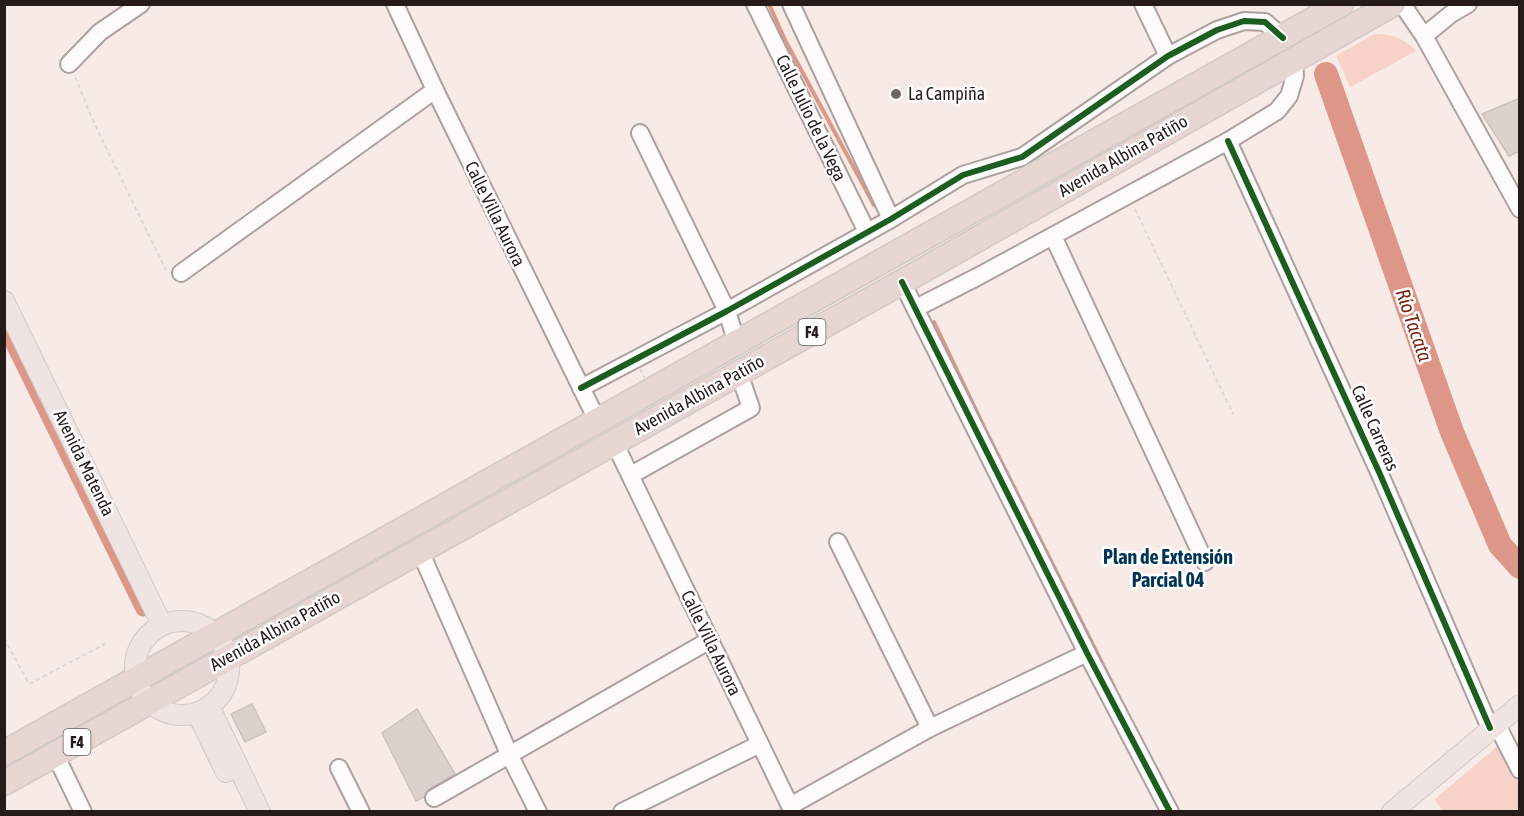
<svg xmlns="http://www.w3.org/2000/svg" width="1524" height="816" viewBox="0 0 1524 816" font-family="'Asap Condensed',sans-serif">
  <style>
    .green { fill: #f7d2c9 }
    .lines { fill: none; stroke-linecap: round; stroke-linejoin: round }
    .stream { stroke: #dd9788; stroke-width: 4 }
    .canal { stroke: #dd9788; stroke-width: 15 }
    .river { stroke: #dd9788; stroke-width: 24 }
    .building { fill: #ddd1ce; stroke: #cdc1be; stroke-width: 1.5 }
    .minor-casing { stroke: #ada19f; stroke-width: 20 }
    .major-casing { stroke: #d1cac8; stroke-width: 22 }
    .highway-casing { stroke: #d1cac8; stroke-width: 27 }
    .path { stroke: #ded9d8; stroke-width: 2; stroke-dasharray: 4.5 3; stroke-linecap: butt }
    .minor { stroke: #fefcfb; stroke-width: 16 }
    .major { stroke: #f0e4e2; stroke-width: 20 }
    .highway { stroke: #e7d5d1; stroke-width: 24 }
    .path-bridge { stroke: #ded9d8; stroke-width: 2; stroke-dasharray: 4.5 3; stroke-linecap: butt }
    .cycleway-casing { stroke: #fff; stroke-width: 10 }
    .cycleway { stroke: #1b5e20; stroke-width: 6 }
    .poi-dot { fill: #706360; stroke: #fff; stroke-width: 2 }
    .labels { text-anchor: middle; stroke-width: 5; stroke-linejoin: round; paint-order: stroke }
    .shield { fill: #fff; stroke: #675f5d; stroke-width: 1.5 }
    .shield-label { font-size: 16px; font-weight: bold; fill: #261b18 }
    .poi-label { font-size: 18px; fill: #261b18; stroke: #fff; text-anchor: start }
    .street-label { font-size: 18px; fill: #261b18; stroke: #fff }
    .water-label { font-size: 20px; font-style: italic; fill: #7a2513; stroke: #fff }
    .neighbourhood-label { font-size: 20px; font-weight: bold; fill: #003557; stroke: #fff }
  </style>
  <rect width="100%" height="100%" fill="#f8eae7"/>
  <g class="green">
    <path d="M 1374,34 C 1393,34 1403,38 1416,51 L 1350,87 L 1336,56 Z"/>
    <path d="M 1499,745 L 1519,785 L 1519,811 L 1442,811 L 1435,799 Z"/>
  </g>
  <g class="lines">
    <g class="stream">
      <path d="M 769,4 L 785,40 L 874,205"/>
      <path d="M 934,322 L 985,429 L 1114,687"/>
    </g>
    <path class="canal" d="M 4,326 L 143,609"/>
    <path class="river" d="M 1326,74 L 1452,432 L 1500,545 L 1520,567"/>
  </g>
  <g class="building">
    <path d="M 1520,98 L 1520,151 L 1509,156 L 1482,114 Z"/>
    <path d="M 252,704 L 266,732 L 245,742 L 231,714 Z"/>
    <path d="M 417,709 L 455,774 L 429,789 L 424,797 L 416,801 L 382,733 Z"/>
  </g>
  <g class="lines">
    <defs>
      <g id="minor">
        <path d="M 395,4 L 435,90 L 598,422"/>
        <path d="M 755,4 L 867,232"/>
        <path d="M 791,4 L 891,219"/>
        <path d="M 1143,4 L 1168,56"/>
        <path d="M 1402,4 L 1424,36 L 1520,209"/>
        <path d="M 1424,36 L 1451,14 L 1468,4"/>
        <path d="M 69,64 L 100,32 L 141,4"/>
        <path d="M 640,133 L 727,311 L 737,344"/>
        <path d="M 1228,141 L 1379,472 L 1490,728"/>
        <path d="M 1053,236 L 1205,562"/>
        <path d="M 181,273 L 435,90"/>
        <path d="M 902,282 L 1087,653 L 1170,812"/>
        <path d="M 916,308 L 977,277 L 1228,141 L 1277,111 L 1289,96 L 1295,76 L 1294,59"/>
        <path d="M 581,388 L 727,311 L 891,219 L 963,175 L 1022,157 L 1168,56 L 1217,30 L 1244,21 L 1265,22 L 1283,38"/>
        <path d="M 614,442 L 793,812"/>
        <path d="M 631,475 L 751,408 L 739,373"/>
        <path d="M 838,542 L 930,728"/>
        <path d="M 420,551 L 510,756 L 538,812"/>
        <path d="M 1496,723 L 1520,770"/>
        <path d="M 55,754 L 83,812"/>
        <path d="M 339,768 L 361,812"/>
        <path d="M 434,798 L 710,640"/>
        <path d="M 790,806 L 930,728 L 1087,653"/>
        <path d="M 622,812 L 760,744"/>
      </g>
      <g id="major">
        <path d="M 4,301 L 162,625"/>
        <circle cx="182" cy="668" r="47"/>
        <path d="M 209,706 L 260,812"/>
        <path d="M 197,713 L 226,772"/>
        <path d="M 1392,812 L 1520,705"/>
      </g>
      <g id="highway">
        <path d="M 4,753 L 1341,4"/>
        <path d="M 4,783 L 902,282 L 1393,4"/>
      </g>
    </defs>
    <use href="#minor" class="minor-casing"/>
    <use href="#major" class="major-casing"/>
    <use href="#highway" class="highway-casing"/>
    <g class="path">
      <path d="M 75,77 L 94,123 L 166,270"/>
      <path d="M 1135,209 L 1233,414"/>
      <path d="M 4,638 L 29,684 L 105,644"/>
    </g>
    <use href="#minor" class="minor"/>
    <use href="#major" class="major"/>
    <use href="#highway" class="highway"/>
    <path class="path-bridge" d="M 640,369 L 672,428"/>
    <defs>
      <g id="cycleway">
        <path d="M 1228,141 L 1379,472 L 1490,728"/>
        <path d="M 902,282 L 1087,653 L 1170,812"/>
        <path d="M 581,388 L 727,311 L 891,219 L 963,175 L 1022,157 L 1168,56 L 1217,30 L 1244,21 L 1265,22 L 1283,38"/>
      </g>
    </defs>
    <use href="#cycleway" class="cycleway-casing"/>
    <use href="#cycleway" class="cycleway"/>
  </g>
  <circle class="poi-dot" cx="896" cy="94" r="6"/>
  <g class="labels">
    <g class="shield">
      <rect x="798.5" y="319" width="27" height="26" rx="4.5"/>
      <rect x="63.5" y="729" width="27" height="26" rx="4.5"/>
    </g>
    <g class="shield-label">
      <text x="812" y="338">F4</text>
      <text x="77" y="748">F4</text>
    </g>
    <g class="poi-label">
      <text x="908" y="100">La Campiña</text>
    </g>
    <g class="street-label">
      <text transform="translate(811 118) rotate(64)" y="6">Calle Julio de la Vega</text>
      <text transform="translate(1123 156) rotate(-30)" y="6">Avenida Albina Patiño</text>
      <text transform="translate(495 214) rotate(64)" y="6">Calle Villa Aurora</text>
      <text transform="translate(699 395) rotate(-29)" y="6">Avenida Albina Patiño</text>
      <text transform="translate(1375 428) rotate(66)" y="6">Calle Carreras</text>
      <text transform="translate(84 463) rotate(64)" y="6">Avenida Matenda</text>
      <text transform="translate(275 631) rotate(-29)" y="6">Avenida Albina Patiño</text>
      <text transform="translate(711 643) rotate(64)" y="6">Calle Villa Aurora</text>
    </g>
    <g class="water-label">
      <text transform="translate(1414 325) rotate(71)" y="7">Río Tacata</text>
    </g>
    <g class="neighbourhood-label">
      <text x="1168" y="564">Plan de Extensión<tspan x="1168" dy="23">Parcial 04</tspan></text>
    </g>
  </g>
  <rect width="1524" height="816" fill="none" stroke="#261b18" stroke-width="12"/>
</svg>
